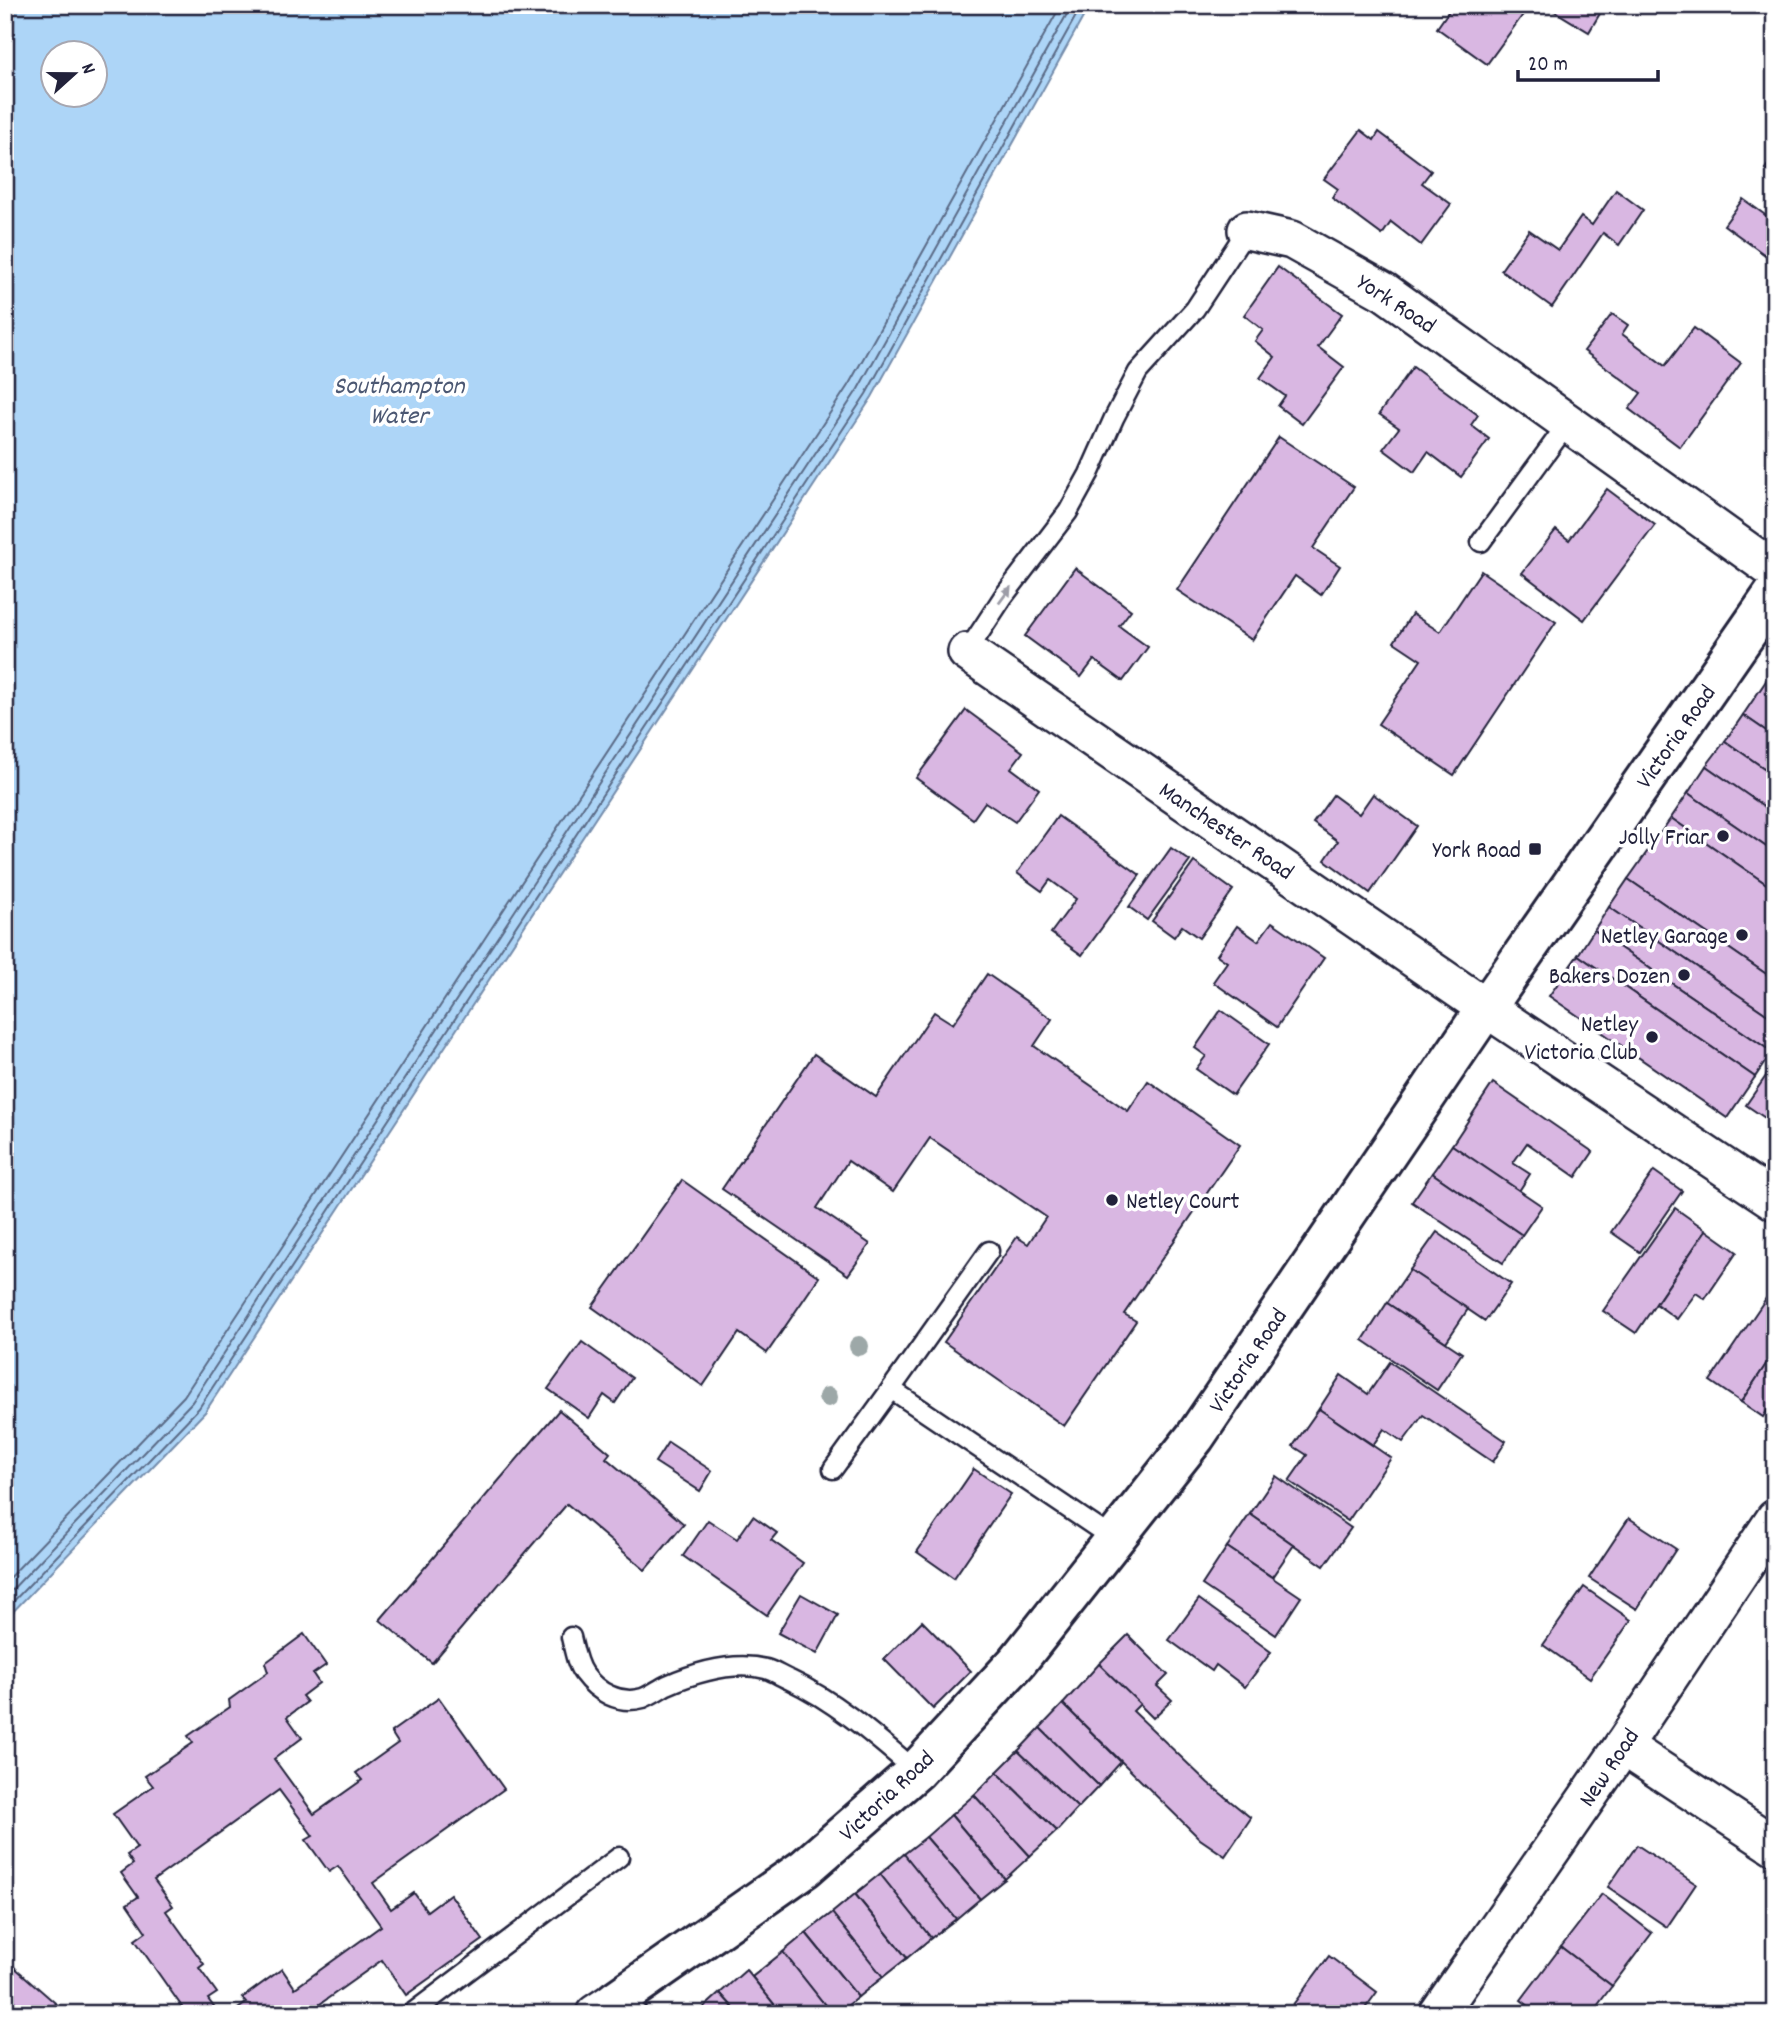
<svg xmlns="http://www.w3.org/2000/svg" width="1780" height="2019" viewBox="0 0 1780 2019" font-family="Dekko,sans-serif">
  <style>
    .water { fill: #add5f7; stroke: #758dac; stroke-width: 2; fill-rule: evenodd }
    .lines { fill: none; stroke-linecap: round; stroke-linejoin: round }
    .shore { stroke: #5a6a86; stroke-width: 2 }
    .building { fill: #d9b7e2; stroke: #22223b; stroke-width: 2 }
    .service-casing { stroke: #22223b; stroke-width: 23 }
    .minor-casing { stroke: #22223b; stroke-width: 42 }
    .tertiary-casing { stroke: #22223b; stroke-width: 44 }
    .service { stroke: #fff; stroke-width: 18 }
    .minor { stroke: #fff; stroke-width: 37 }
    .tertiary { stroke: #fff; stroke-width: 38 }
    .tree { fill: #9da8a8 }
    .oneway { fill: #9c9ca7 }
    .poi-dot { fill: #22223b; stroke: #fff; stroke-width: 2.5 }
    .labels { text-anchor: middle; stroke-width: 7; stroke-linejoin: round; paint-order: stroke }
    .street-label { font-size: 24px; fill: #22223b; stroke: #fff }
    .poi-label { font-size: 24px; fill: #22223b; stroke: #fff; text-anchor: end }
    .water-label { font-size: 26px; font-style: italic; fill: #4c5873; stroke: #fff }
  </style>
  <rect width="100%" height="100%" fill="#fff"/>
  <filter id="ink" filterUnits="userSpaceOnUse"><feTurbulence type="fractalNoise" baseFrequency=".0143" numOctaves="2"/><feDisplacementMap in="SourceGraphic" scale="14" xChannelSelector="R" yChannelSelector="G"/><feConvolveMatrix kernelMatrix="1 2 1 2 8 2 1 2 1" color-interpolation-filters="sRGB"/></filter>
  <g filter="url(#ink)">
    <path class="water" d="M 5,5 L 1090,5 L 872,397 L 205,1412 L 5,1620 ZM 52,52 L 94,52 L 94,94 L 52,94 Z"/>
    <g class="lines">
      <g class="shore">
        <path d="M 5,1582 L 184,1396 L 849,384 L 1061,5"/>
        <path d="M 5,1597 L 192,1402 L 858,389 L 1072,5"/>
        <path d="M 5,1610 L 199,1408 L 866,394 L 1082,5"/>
      </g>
    </g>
    <g class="building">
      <path d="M 1453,5 L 1530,5 L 1487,64 L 1437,28 Z"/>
      <path d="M 1549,5 L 1605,5 L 1589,32 L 1548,7 Z"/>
      <path d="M 1361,130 L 1374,140 L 1379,132 L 1431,171 L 1422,183 L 1451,204 L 1421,245 L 1391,222 L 1382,235 L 1332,198 L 1338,189 L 1324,179 Z"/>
      <path d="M 1775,155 L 1775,176 L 1765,169 Z"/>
      <path d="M 1616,190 L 1643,210 L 1619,245 L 1603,233 L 1552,307 L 1501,270 L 1529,230 L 1558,250 L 1581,217 L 1592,225 Z"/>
      <path d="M 1743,199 L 1775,222 L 1775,255 L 1772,260 L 1724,225 Z"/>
      <path d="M 1278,267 L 1342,314 L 1318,347 L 1344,367 L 1302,424 L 1278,406 L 1285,396 L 1260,378 L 1275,357 L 1255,341 L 1263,330 L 1244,315 Z"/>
      <path d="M 1612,314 L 1628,325 L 1622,334 L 1665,366 L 1694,328 L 1741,363 L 1680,447 L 1629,409 L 1641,393 L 1584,351 Z"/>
      <path d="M 1413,367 L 1478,415 L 1471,425 L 1489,439 L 1461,477 L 1428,452 L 1414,472 L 1383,449 L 1399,428 L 1379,414 Z"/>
      <path d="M 1279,437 L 1354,487 L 1313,548 L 1340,566 L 1321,595 L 1295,576 L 1252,640 L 1177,590 Z"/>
      <path d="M 1607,489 L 1655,525 L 1584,620 L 1522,573 L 1556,530 L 1569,540 Z"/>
      <path d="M 1075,568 L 1131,610 L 1119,626 L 1148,647 L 1123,681 L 1094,660 L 1081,677 L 1025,636 Z"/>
      <path d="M 1481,571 L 1556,622 L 1454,775 L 1378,724 L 1421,660 L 1394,642 L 1412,614 L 1440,632 Z"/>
      <path d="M 1768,678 L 1775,683 L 1775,737 L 1743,715 Z"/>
      <path d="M 966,710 L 1023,752 L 1011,768 L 1039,789 L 1015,822 L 985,802 L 973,819 L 916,778 Z"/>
      <path d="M 1743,715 L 1775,737 L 1775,776 L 1725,741 Z"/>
      <path d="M 1725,741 L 1771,773 L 1765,781 L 1775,788 L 1775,805 L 1770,811 L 1706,766 Z"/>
      <path d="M 1706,766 L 1775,814 L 1775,853 L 1688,793 Z"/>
      <path d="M 1688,793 L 1775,853 L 1775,890 L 1671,818 Z"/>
      <path d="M 1373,794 L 1417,826 L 1370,893 L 1325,860 L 1338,841 L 1313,823 L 1333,795 L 1359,814 Z"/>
      <path d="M 1058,816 L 1140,875 L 1082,955 L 1051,933 L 1076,899 L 1050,880 L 1042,891 L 1017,873 Z"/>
      <path d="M 1671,818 L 1775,890 L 1775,980 L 1628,879 Z"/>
      <path d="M 1171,848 L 1190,861 L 1147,920 L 1129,907 Z"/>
      <path d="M 1194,862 L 1233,890 L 1199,938 L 1182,926 L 1174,937 L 1152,921 Z"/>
      <path d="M 1628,879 L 1775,980 L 1775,1020 L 1609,907 Z"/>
      <path d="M 1609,907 L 1775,1020 L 1775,1048 L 1772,1052 L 1594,930 Z"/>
      <path d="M 1272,922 L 1324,958 L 1277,1027 L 1213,982 L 1227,962 L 1217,955 L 1237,926 L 1258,941 Z"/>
      <path d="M 1594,930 L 1772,1052 L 1755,1077 L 1578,955 Z"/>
      <path d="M 1578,955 L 1755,1077 L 1727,1118 L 1549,996 Z"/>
      <path d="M 987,974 L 1052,1019 L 1034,1046 L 1128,1111 L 1148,1081 L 1240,1145 L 1124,1314 L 1136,1321 L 1064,1426 L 944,1342 L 1017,1237 L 1028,1244 L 1046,1217 L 930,1138 L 893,1192 L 848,1161 L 817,1208 L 870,1244 L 848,1275 L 722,1189 L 814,1054 L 876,1097 L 934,1012 L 953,1024 Z"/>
      <path d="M 1221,1010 L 1269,1044 L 1233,1095 L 1196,1069 L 1206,1056 L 1195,1048 Z"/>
      <path d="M 1775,1063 L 1775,1122 L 1774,1124 L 1746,1105 Z"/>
      <path d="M 1493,1083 L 1593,1152 L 1576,1177 L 1527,1143 L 1513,1163 L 1530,1174 L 1519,1191 L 1452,1145 Z"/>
      <path d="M 1452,1145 L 1542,1206 L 1522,1235 L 1432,1173 Z"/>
      <path d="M 1654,1171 L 1682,1191 L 1640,1252 L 1611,1232 Z"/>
      <path d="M 1432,1173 L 1522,1235 L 1503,1263 L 1412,1202 Z"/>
      <path d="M 682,1180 L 819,1277 L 767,1353 L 739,1333 L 703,1386 L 592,1307 Z"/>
      <path d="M 1675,1208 L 1706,1230 L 1636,1333 L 1603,1311 Z"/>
      <path d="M 1706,1230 L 1737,1252 L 1705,1299 L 1696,1293 L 1677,1319 L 1656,1304 Z"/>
      <path d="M 1437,1232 L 1511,1284 L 1485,1321 L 1410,1270 Z"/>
      <path d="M 1410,1270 L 1468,1309 L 1446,1342 L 1387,1303 Z"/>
      <path d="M 1775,1285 L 1775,1351 L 1741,1402 L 1710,1381 Z"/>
      <path d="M 1387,1303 L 1462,1353 L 1437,1390 L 1363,1340 Z"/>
      <path d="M 582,1342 L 632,1378 L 615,1403 L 604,1395 L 589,1418 L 548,1389 Z"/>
      <path d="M 1775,1351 L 1775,1399 L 1763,1417 L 1741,1402 Z"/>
      <path d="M 1390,1362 L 1506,1441 L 1493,1462 L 1423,1415 L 1403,1442 L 1384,1429 L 1373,1445 L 1319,1409 L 1341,1375 L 1368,1394 Z"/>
      <path d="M 1319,1409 L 1391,1458 L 1348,1521 L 1289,1481 L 1307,1455 L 1293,1446 Z"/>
      <path d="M 559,1410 L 610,1453 L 606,1458 L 684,1524 L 645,1570 L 567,1504 L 432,1663 L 380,1620 Z"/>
      <path d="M 668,1442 L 712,1471 L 700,1491 L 655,1462 Z"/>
      <path d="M 974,1469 L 1011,1494 L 954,1578 L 917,1552 Z"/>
      <path d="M 1276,1476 L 1351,1528 L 1324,1566 L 1250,1514 Z"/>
      <path d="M 1250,1514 L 1294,1545 L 1272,1577 L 1227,1547 Z"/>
      <path d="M 753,1516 L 777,1533 L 771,1540 L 803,1563 L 767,1615 L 683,1556 L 708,1520 L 737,1539 Z"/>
      <path d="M 1629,1518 L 1676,1549 L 1637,1609 L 1589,1578 Z"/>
      <path d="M 1227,1547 L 1301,1597 L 1276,1635 L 1202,1585 Z"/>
      <path d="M 1584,1587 L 1631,1620 L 1590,1678 L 1543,1645 Z"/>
      <path d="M 801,1594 L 838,1615 L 817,1654 L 778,1633 Z"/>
      <path d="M 1199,1599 L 1271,1652 L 1245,1687 L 1216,1665 L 1212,1671 L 1169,1640 Z"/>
      <path d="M 922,1621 L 971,1671 L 933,1709 L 884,1659 Z"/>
      <path d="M 304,1634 L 326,1665 L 313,1674 L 319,1683 L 302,1696 L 307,1702 L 287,1717 L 302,1738 L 274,1759 L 314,1814 L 362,1780 L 356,1773 L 398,1743 L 391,1732 L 439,1698 L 504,1789 L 373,1883 L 391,1909 L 414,1893 L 427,1911 L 450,1894 L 483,1940 L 406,1995 L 382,1960 L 313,2009 L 316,2014 L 231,2014 L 246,2003 L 242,1998 L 282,1969 L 295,1988 L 381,1926 L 338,1866 L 329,1872 L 306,1840 L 313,1836 L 279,1790 L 154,1880 L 173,1906 L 166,1911 L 204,1964 L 199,1968 L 217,1993 L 208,1999 L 219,2014 L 187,2014 L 135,1940 L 146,1932 L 127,1904 L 138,1897 L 121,1873 L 133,1864 L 127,1855 L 137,1848 L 113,1814 L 153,1786 L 145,1776 L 193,1743 L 188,1736 L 230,1707 L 229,1700 L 268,1672 L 265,1663 Z"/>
      <path d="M 1128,1635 L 1168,1675 L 1157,1686 L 1172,1700 L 1153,1718 L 1099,1664 Z"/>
      <path d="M 1099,1664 L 1140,1704 L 1133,1711 L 1208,1783 L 1251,1818 L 1225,1856 L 1200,1839 L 1063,1704 Z"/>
      <path d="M 1063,1704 L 1121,1762 L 1099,1786 L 1040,1728 Z"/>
      <path d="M 1040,1728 L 1099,1786 L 1078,1808 L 1018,1751 Z"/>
      <path d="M 1018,1751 L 1078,1808 L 1057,1831 L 997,1772 Z"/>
      <path d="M 997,1772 L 1057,1831 L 1030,1856 L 974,1795 Z"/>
      <path d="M 974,1795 L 1030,1856 L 1005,1879 L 951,1815 Z"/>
      <path d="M 951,1815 L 1005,1879 L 980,1899 L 926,1837 Z"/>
      <path d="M 926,1837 L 980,1899 L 956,1919 L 904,1854 Z"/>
      <path d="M 1637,1845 L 1696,1884 L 1667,1927 L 1608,1887 Z"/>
      <path d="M 904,1854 L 956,1919 L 931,1938 L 880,1874 Z"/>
      <path d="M 880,1874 L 931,1938 L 907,1958 L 855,1894 Z"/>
      <path d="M 855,1894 L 907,1958 L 883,1977 L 832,1913 Z"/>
      <path d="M 1602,1894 L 1652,1933 L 1612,1986 L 1561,1947 Z"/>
      <path d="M 832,1913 L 883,1977 L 858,1997 L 806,1933 Z"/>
      <path d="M 806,1933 L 858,1997 L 837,2014 L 832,2014 L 783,1952 Z"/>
      <path d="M 1561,1947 L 1612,1986 L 1591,2014 L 1539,2014 L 1521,2000 Z"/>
      <path d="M 783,1952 L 832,2014 L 782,2014 L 752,1977 Z"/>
      <path d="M 1329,1956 L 1377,1992 L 1361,2014 L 1294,2014 L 1289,2010 Z"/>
      <path d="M 5,1959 L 61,2008 L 56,2014 L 5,2014 Z"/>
      <path d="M 746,1970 L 752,1977 L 782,2014 L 739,2014 L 720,1993 Z"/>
      <path d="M 720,1993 L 739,2014 L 699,2014 L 699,2012 Z"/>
    </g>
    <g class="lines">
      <defs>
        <g id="service">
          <path d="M 1481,542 L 1568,423"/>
          <path d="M 967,652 L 1003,597 L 1068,512 L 1089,474 L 1114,418 L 1138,372 L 1195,309 L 1247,230"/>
          <path d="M 989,1251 L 891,1389 L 1115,1540"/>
          <path d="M 833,1469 L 891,1389"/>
          <path d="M 571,1637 C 574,1649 576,1663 583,1673 C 597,1692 619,1705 643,1698 C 651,1695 659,1689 667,1685 C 697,1672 733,1661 766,1669 C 774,1671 782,1677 790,1680 C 837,1702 877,1738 916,1771"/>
          <path d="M 411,2014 L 619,1857"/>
        </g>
        <g id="minor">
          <path d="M 1247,230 L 1292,240 L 1385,292 L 1775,571"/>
          <path d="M 967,652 L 1486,1008 L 1775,1201"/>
          <path d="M 1623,1746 L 1775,1846"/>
          <path d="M 595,2014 L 616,2000"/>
          <path d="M 1438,2014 L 1623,1746 L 1775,1519"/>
        </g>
        <path id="tertiary" d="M 626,2014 L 616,2000 L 805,1868 L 916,1771 L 1017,1662 L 1195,1437 L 1486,1008 L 1775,592"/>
      </defs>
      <use href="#service" class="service-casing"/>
      <use href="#minor" class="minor-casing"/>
      <use href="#tertiary" class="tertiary-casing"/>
      <use href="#service" class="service"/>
      <use href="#minor" class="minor"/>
      <use href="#tertiary" class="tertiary"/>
    </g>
    <g class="tree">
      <circle cx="859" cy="1346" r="10"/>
      <circle cx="828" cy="1397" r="10"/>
    </g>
    <defs><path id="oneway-solid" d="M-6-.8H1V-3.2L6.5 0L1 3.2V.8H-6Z" transform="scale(1.75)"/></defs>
    <use class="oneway" href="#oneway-solid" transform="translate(1005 595) rotate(-54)"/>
  </g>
  <g class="poi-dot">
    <circle cx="1723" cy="836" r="7"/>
    <rect x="1528" y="842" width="14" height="14" rx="3.5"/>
    <circle cx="1742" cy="935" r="7"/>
    <circle cx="1684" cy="975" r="7"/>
    <circle cx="1652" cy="1037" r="7"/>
    <circle cx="1112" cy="1200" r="7"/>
  </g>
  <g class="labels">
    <g class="street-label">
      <text transform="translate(1397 303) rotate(33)" y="8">York Road</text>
      <text transform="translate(1675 736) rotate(-55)" y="8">Victoria Road</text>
      <text transform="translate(1227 830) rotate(34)" y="8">Manchester Road</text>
      <text transform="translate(1247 1360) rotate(-56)" y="8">Victoria Road</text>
      <text transform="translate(1608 1767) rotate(-56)" y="8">New Road</text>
      <text transform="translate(886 1795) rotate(-43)" y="8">Victoria Road</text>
    </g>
    <g class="poi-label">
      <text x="1709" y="844">Jolly Friar</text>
      <text x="1521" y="857">York Road</text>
      <text x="1728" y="943">Netley Garage</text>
      <text x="1670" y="983">Bakers Dozen</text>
      <text x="1638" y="1031">Netley<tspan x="1638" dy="28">Victoria Club</tspan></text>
      <text x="1126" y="1208" text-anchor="start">Netley Court</text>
    </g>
    <g class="water-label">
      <text x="399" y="393">Southampton<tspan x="399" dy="30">Water</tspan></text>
    </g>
  </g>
  <rect width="1780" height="2019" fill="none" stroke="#fff" stroke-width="28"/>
  <rect x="14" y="14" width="1752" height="1991" fill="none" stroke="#22223b" stroke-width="2.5" filter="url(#ink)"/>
  <g transform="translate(74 74) rotate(69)"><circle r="33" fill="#ffffff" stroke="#a7a7b1" stroke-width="2"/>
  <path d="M0-5L12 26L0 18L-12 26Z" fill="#22223b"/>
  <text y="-10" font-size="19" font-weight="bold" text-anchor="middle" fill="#22223b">N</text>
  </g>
  <path d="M1518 70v10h140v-10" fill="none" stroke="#22223b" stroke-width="3.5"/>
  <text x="1528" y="70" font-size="21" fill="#22223b" stroke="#ffffff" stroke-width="5" paint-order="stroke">20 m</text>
</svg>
